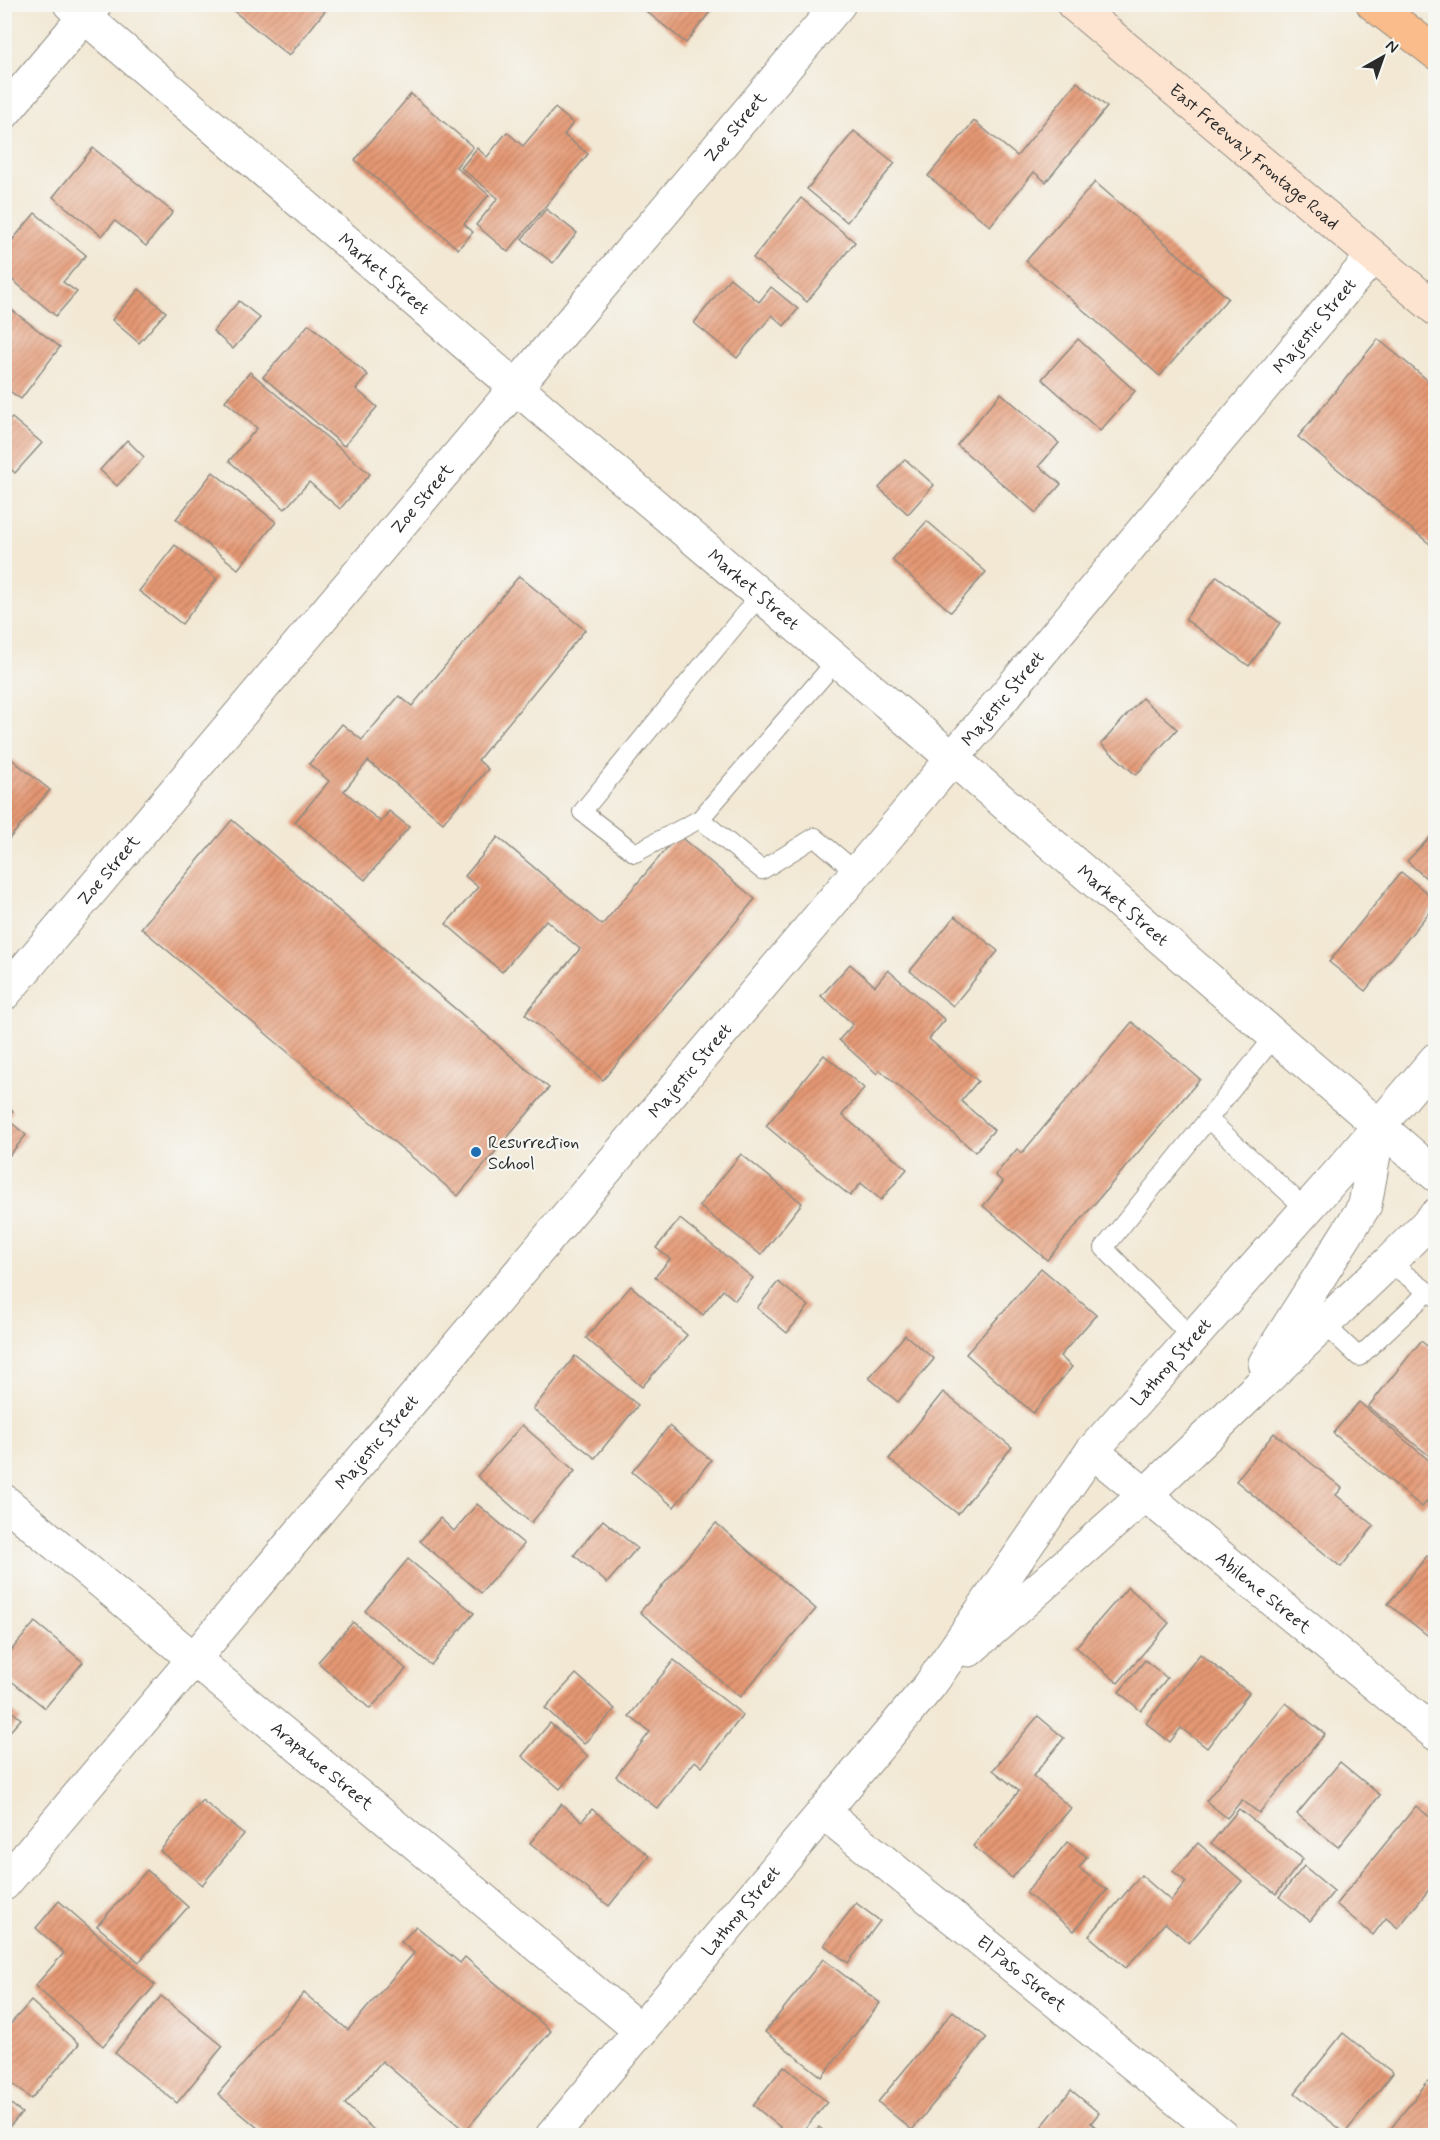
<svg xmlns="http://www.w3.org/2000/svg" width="1440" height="2140" viewBox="0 0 1440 2140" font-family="Mynerve,sans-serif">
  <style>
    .building { fill: url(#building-hatch) }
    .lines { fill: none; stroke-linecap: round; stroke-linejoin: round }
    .service-casing { stroke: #8e8a80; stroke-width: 20 }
    .minor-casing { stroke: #8e8a80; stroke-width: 35 }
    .tertiary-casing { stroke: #8e8a80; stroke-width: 35 }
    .secondary-casing { stroke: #8e8a80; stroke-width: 35 }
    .motorway-casing { stroke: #8e8a80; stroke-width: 35 }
    .service { stroke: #fff; stroke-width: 18 }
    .minor { stroke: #fff; stroke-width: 33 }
    .tertiary { stroke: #fff; stroke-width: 33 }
    .secondary { stroke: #fde4d0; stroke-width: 33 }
    .motorway { stroke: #f9bc8a; stroke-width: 33 }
    .poi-dot { fill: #1f6fb2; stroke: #f6f6f2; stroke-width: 2 }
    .labels { text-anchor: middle; stroke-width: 4.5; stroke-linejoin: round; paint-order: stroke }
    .street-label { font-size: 18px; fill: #2b2b2b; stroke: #f6f6f2 }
    .poi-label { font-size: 18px; fill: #2b2b2b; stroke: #f6f6f2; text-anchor: start }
  </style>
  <defs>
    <pattern id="building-hatch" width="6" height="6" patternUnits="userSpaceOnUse" patternTransform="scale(1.5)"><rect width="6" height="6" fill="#e59873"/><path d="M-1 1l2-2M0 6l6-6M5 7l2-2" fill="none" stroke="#ba7c5f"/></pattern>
  </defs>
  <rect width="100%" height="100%" fill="#f6f6f2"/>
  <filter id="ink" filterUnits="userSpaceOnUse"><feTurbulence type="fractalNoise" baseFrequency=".0167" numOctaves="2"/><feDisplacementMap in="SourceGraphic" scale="12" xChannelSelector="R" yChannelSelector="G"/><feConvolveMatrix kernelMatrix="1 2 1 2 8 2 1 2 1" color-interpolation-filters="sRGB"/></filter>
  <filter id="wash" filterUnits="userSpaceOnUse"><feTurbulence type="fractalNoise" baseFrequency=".008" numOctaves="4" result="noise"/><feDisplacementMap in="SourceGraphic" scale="24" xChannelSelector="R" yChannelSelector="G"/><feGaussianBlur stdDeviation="1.35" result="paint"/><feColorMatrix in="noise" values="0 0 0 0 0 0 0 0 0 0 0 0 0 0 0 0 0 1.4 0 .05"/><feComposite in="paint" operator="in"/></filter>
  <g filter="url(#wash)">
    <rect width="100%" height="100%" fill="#f2e8d4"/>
    <g id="blocks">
      <g class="building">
        <path d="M 225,4 L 325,4 L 328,7 L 289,56 Z"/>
        <path d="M 637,4 L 716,4 L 686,43 Z"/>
        <path d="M 1077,82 L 1107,107 L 1046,182 L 1034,172 L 990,226 L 928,176 L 974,121 L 1017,156 Z"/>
        <path d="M 411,94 L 473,147 L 456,167 L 489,195 L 464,224 L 473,232 L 458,249 L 355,160 Z"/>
        <path d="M 555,108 L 573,123 L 564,135 L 588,154 L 508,252 L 476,225 L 498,198 L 461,168 L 477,148 L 487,157 L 507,132 L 523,146 Z"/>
        <path d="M 854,131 L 895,163 L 847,222 L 807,189 Z"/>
        <path d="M 93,148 L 173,212 L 146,246 L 115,221 L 102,236 L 53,197 Z"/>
        <path d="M 1095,182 L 1228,298 L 1160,376 L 1026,261 Z"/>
        <path d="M 801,198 L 855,242 L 807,302 L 753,258 Z"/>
        <path d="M 546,209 L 577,233 L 553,263 L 522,239 Z"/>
        <path d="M 35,213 L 86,255 L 63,282 L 77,292 L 56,316 L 4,273 L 4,250 Z"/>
        <path d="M 730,278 L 759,302 L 771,287 L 798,309 L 784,326 L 772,315 L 737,358 L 694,323 Z"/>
        <path d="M 139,289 L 166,312 L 139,343 L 112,320 Z"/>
        <path d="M 239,301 L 260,318 L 233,349 L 213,331 Z"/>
        <path d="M 4,304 L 60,347 L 21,399 L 4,387 Z"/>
        <path d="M 309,324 L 368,375 L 356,389 L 377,407 L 344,446 L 263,377 Z"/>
        <path d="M 1078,339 L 1135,391 L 1100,431 L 1042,379 Z"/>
        <path d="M 1378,339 L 1436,387 L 1436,549 L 1298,437 Z"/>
        <path d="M 250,372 L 370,474 L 340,509 L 309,482 L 285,509 L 229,461 L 257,428 L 225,401 Z"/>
        <path d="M 1001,393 L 1059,443 L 1039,466 L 1061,484 L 1036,513 L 957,445 Z"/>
        <path d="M 12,418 L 42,443 L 15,473 L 4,463 L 4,426 Z"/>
        <path d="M 127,440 L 144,457 L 117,486 L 100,470 Z"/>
        <path d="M 905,459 L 934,485 L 908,514 L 879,488 Z"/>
        <path d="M 213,472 L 276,522 L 238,569 L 176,519 Z"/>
        <path d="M 927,521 L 986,572 L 951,612 L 892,560 Z"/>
        <path d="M 175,545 L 217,579 L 182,624 L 139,591 Z"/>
        <path d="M 519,576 L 585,630 L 478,760 L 488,769 L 443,823 L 368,761 L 344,791 L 381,822 L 389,811 L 409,827 L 365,880 L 295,822 L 329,781 L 309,764 L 342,724 L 362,740 L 399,696 L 412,706 Z"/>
        <path d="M 1217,576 L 1280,623 L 1249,666 L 1185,619 Z"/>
        <path d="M 1142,698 L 1177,729 L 1136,775 L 1101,744 Z"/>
        <path d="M 4,753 L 50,790 L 9,839 L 4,836 Z"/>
        <path d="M 232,820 L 549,1088 L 458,1196 L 141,928 Z"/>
        <path d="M 1436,831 L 1436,887 L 1407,861 Z"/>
        <path d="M 678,835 L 755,899 L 603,1080 L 525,1014 L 580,949 L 546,920 L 502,972 L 446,924 L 478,887 L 465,876 L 498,837 L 602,925 Z"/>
        <path d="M 1401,872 L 1436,900 L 1436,904 L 1365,991 L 1329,962 Z"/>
        <path d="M 955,916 L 998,951 L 953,1006 L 910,971 Z"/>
        <path d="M 850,964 L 875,986 L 888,970 L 945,1020 L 929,1039 L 978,1081 L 961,1101 L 994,1130 L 975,1152 L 880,1070 L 877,1074 L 839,1040 L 853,1024 L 821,996 Z"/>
        <path d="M 1132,1022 L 1200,1079 L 1047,1260 L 983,1206 L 1003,1182 L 995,1175 L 1017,1149 L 1022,1153 Z"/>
        <path d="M 824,1055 L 864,1088 L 842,1115 L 907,1169 L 881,1200 L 861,1183 L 850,1196 L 766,1126 Z"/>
        <path d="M 4,1104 L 13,1111 L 7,1119 L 26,1135 L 4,1162 Z"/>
        <path d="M 741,1154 L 802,1203 L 761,1255 L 699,1206 Z"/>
        <path d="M 680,1219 L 753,1278 L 735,1300 L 723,1290 L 703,1315 L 655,1277 L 670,1259 L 656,1248 Z"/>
        <path d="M 1041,1268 L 1096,1315 L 1060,1356 L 1072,1367 L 1033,1413 L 966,1354 Z"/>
        <path d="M 778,1282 L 809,1306 L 787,1333 L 757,1308 Z"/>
        <path d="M 631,1286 L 687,1335 L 642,1387 L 586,1338 Z"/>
        <path d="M 905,1335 L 934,1359 L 898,1402 L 869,1378 Z"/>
        <path d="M 1421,1341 L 1436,1353 L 1436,1461 L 1368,1407 Z"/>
        <path d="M 575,1356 L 638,1405 L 595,1458 L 533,1409 Z"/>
        <path d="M 943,1392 L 1012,1447 L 958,1514 L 889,1459 Z"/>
        <path d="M 1359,1402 L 1436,1466 L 1436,1491 L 1422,1507 L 1333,1433 Z"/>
        <path d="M 522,1425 L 575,1471 L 531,1523 L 477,1476 Z"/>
        <path d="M 669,1426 L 711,1460 L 674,1507 L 632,1472 Z"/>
        <path d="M 1274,1433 L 1342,1488 L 1336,1495 L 1374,1526 L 1341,1567 L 1236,1481 Z"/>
        <path d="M 477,1504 L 524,1544 L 481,1593 L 420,1541 L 440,1518 L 454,1531 Z"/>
        <path d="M 603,1520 L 637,1548 L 607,1583 L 574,1555 Z"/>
        <path d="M 716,1523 L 816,1609 L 740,1697 L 640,1612 Z"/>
        <path d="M 1427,1556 L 1436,1562 L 1436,1642 L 1388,1604 Z"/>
        <path d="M 408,1559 L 474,1613 L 431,1665 L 365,1611 Z"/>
        <path d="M 1128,1587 L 1169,1623 L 1118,1683 L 1076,1647 Z"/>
        <path d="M 35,1622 L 83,1662 L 45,1708 L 4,1675 L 4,1659 Z"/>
        <path d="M 353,1622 L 406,1669 L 370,1709 L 318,1662 Z"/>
        <path d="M 1200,1654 L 1249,1693 L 1207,1748 L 1181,1728 L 1170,1742 L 1146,1723 Z"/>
        <path d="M 674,1660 L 743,1715 L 702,1767 L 695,1761 L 658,1809 L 616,1776 L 650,1732 L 629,1716 Z"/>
        <path d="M 1145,1660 L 1167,1678 L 1141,1711 L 1119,1692 Z"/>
        <path d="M 576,1674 L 615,1709 L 584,1744 L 545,1708 Z"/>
        <path d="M 1286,1703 L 1325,1734 L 1259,1813 L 1242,1800 L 1227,1818 L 1206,1801 Z"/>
        <path d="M 4,1705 L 21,1719 L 4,1738 Z"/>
        <path d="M 1038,1716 L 1064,1738 L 1033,1776 L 1071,1808 L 1012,1878 L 973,1846 L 1019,1791 L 993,1770 Z"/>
        <path d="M 550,1723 L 588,1756 L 560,1789 L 522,1756 Z"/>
        <path d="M 1340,1762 L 1380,1795 L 1338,1847 L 1297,1814 Z"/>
        <path d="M 202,1800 L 244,1834 L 202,1885 L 160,1851 Z"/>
        <path d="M 561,1804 L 582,1821 L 592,1809 L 649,1856 L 609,1906 L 530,1843 Z"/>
        <path d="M 1416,1806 L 1436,1822 L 1436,1881 L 1398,1928 L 1386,1918 L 1373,1935 L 1336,1904 Z"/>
        <path d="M 1239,1809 L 1303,1859 L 1276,1894 L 1211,1843 Z"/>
        <path d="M 1067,1842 L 1087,1857 L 1079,1868 L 1107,1890 L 1074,1931 L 1026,1893 Z"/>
        <path d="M 1198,1843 L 1242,1881 L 1189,1943 L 1165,1923 L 1126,1968 L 1089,1936 L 1141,1875 L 1171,1901 L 1186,1882 L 1173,1871 Z"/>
        <path d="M 1304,1866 L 1334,1891 L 1310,1921 L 1279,1897 Z"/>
        <path d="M 147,1870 L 188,1907 L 139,1962 L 97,1926 Z"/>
        <path d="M 59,1901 L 155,1985 L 103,2046 L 35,1986 L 64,1953 L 36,1928 Z"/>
        <path d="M 856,1903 L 880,1921 L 848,1963 L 824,1945 Z"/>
        <path d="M 416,1926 L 460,1963 L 465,1957 L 551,2031 L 465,2131 L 382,2061 L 345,2104 L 374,2130 L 369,2136 L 267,2136 L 218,2094 L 304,1993 L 348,2030 L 414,1953 L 401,1942 Z"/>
        <path d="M 823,1959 L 880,2003 L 822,2077 L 765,2032 Z"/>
        <path d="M 161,1996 L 223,2046 L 177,2103 L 115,2053 Z"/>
        <path d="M 31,2001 L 79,2044 L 31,2099 L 4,2076 L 4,2031 Z"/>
        <path d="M 953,2011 L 987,2038 L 912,2130 L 878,2102 Z"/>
        <path d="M 1343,2033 L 1393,2073 L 1345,2133 L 1295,2093 Z"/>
        <path d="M 784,2066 L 827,2102 L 799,2136 L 791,2136 L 753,2105 Z"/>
        <path d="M 1428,2081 L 1436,2087 L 1436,2136 L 1385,2136 Z"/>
        <path d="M 1071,2090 L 1099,2113 L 1091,2123 L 1106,2136 L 1034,2136 Z"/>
        <path d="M 4,2098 L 22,2113 L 4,2132 Z"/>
        <path d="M 819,2127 L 830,2136 L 812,2136 Z"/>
      </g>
    </g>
  </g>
  <g filter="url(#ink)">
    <use href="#blocks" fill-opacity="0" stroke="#8e8a80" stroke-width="1.5"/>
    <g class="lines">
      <defs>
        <g id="service">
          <path d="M 760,595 L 582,812 L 635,853 L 700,819 L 837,660"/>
          <path d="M 700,819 L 762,870 L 815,837 L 857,873"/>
          <path d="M 1208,1119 L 1306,1209"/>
          <path d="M 1389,1262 L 1428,1292"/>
          <path d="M 1324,1324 L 1359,1357 L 1428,1292 L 1436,1297"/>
          <path d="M 1192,1338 L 1104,1248 L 1275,1036"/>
        </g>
        <g id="minor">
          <path d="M 4,113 L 95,4"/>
          <path id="s1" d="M 4,994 L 839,4"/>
          <path id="s2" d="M 1092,1451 L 1436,1734"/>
          <path id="s3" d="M 4,1501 L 641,2031"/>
          <path id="s4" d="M 823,1812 L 1222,2136"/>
          <path id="s5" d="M 4,1884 L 901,820 L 1372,257"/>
        </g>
        <g id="tertiary">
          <path id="s6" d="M 70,4 L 553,419 L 952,758 L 1436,1175"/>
          <path d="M 1265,1363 L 1365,1205 L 1379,1126"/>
          <path d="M 969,1650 L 1145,1495 L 1389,1262 L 1436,1215"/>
          <path id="s7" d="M 552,2136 L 930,1685 L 1092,1451 L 1344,1167 L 1436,1059"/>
        </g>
        <g id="secondary">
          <path id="s8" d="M 1073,4 L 1436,309"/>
        </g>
        <path id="motorway" d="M 1373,4 L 1436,53"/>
      </defs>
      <use href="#service" class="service-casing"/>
      <use href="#minor" class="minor-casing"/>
      <use href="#tertiary" class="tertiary-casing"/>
      <use href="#secondary" class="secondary-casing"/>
      <use href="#motorway" class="motorway-casing"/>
      <use href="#service" class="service"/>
      <use href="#minor" class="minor"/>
      <use href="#tertiary" class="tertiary"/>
      <use href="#secondary" class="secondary"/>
      <use href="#motorway" class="motorway"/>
    </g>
  </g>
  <circle class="poi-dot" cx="476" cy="1152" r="6"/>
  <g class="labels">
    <g class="street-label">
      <text dy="6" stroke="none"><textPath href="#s1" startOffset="1134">Zoe Street</textPath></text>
      <text dy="6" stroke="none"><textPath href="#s8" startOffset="237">East Freeway Frontage Road</textPath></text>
      <text dy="6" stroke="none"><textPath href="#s6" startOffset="414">Market Street</textPath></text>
      <text dy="6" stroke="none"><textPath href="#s5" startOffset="2036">Majestic Street</textPath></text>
      <text dy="6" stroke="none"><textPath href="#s1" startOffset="648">Zoe Street</textPath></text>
      <text dy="6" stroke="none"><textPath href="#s6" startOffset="900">Market Street</textPath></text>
      <text dy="6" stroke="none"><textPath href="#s5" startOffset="1550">Majestic Street</textPath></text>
      <text dy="6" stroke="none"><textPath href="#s1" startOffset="162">Zoe Street</textPath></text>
      <text dy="6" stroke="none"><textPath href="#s6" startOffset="1386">Market Street</textPath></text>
      <text dy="6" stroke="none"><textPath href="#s5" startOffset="1064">Majestic Street</textPath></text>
      <text dy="6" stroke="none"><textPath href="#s7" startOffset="992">Lathrop Street</textPath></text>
      <text dy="6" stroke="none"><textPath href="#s5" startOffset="578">Majestic Street</textPath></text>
      <text dy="6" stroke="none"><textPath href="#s2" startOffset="222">Abilene Street</textPath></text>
      <text dy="6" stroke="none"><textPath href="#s3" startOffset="414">Arapahoe Street</textPath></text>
      <text dy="6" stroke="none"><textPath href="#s7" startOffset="294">Lathrop Street</textPath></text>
      <text dy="6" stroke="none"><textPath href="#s4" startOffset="256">El Paso Street</textPath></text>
    </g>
    <g class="poi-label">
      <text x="488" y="1148">Resurrection<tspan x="488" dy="21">School</tspan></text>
    </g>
  </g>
  <rect width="1440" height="2140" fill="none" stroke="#f6f6f2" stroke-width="24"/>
  <g transform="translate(1383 57) rotate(40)" stroke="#f6f6f2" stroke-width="4.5" paint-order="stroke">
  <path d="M0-4.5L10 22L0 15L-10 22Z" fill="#2b2b2b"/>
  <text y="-9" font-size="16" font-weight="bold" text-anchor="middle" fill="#2b2b2b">N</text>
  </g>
</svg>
